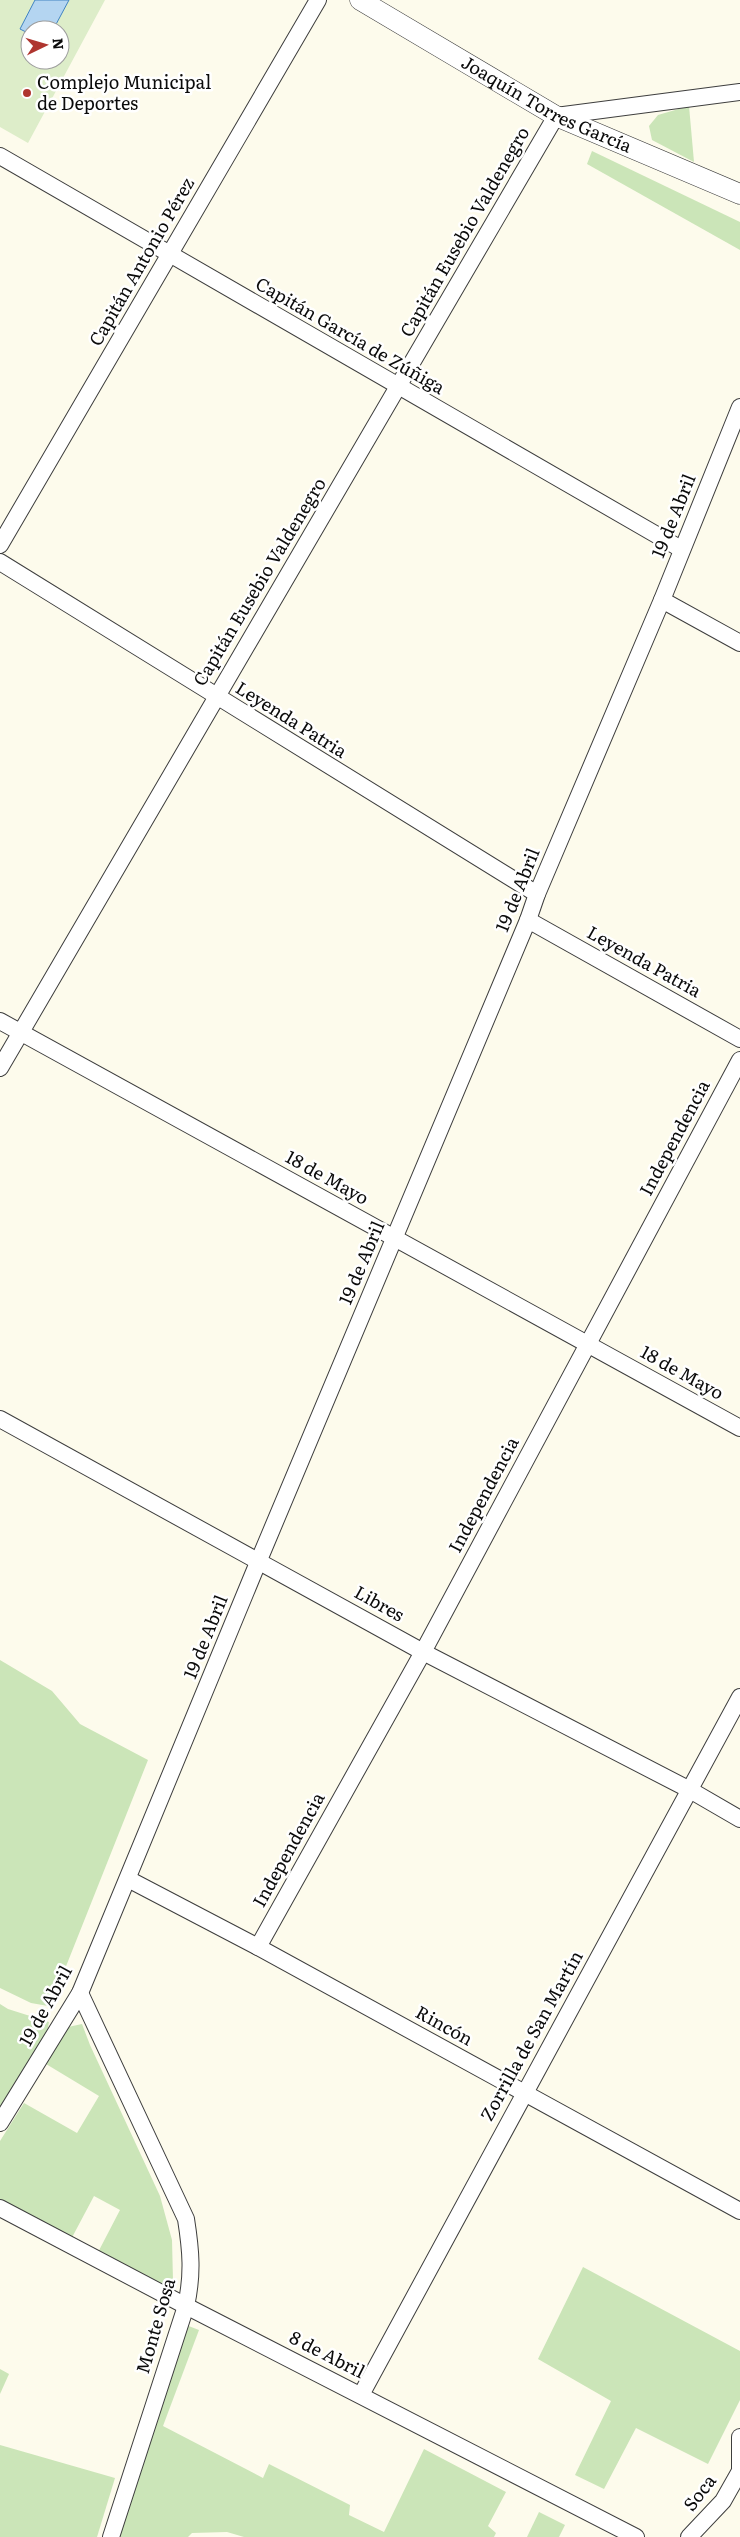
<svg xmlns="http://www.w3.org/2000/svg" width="740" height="2537" viewBox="0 0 740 2537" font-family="Literata,serif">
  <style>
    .green { fill: #cbe5b8 }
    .pitch { fill: #ddedc9; fill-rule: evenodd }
    .water { fill: #b4d5f1; stroke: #4183c1 }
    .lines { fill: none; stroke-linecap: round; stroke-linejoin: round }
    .minor-casing { stroke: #3e3e3e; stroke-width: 18 }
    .tertiary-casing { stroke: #3e3e3e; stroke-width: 21 }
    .minor { stroke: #fff; stroke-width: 16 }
    .tertiary { stroke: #fff; stroke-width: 20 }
    .poi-dot { fill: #af352f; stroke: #fff; stroke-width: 2 }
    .labels { text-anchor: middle; stroke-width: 5; stroke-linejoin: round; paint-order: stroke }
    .poi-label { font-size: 18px; fill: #0b0b0b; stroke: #fff; text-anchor: start }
    .street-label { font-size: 18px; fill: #0b0b0b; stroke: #fff }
  </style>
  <rect width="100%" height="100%" fill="#fdfbec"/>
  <g class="green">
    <path d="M 689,106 L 694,162 L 652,140 L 649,126 L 658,115 Z"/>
    <path d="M 592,151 L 740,222 L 740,250 L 587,164 Z"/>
    <path d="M 0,1660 L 52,1691 L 80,1724 L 148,1760 L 55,1994 L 48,2006 L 31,2003 L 0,1988 Z"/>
    <path d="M 0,2004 L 8,2009 L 49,2022 L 45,2043 L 0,2114 Z"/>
    <path d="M 82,2024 L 90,2045 L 160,2196 L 172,2240 L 173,2281 L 169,2296 L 94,2260 L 120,2210 L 94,2196 L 68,2245 L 0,2208 L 0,2141 L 24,2103 L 77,2133 L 99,2096 L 46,2064 L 68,2027 Z"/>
    <path d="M 583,2267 L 740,2351 L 740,2400 L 708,2464 L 636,2428 L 604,2489 L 575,2475 L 611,2401 L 538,2359 Z"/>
    <path d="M 186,2325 L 199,2330 L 163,2426 L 263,2478 L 269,2464 L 350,2505 L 349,2515 L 384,2532 L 424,2449 L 506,2492 L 488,2526 L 496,2533 L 494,2537 L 244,2537 L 227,2532 L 192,2533 L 188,2537 L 113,2537 Z"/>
    <path d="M 0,2369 L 9,2374 L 0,2394 Z"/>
    <path d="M 0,2445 L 115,2478 L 97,2537 L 0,2537 Z"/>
    <path d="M 539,2512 L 565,2525 L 559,2537 L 527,2537 Z"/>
  </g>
  <path class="pitch" d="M 0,0 L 105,0 L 28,143 L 0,127 ZM 30,30 L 60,30 L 60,60 L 30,60 Z"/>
  <path class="water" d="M 35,0 L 69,0 L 53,30 L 30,30 L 30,34 L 20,29 Z"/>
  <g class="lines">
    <defs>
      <g id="minor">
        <path d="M 0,156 L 681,549"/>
        <path d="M 0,545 L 318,0"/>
        <path d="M 0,562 L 537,894"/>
        <path d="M 662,600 L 740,643"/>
        <path d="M 528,920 L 740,1039"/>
        <path d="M 0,1021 L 740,1428"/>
        <path d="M 0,1068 L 556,116 L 740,92"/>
        <path d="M 0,1419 L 423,1652 L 690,1790 L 740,1819"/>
        <path d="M 128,1879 L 258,1947 L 740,2211"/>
        <path d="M 258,1947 L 423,1652 L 740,1060"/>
        <path d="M 80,1993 L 186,2219 C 191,2251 193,2274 186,2306 L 111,2537"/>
        <path d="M 0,2123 L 80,1993 L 259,1560 L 528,920 L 537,894 L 662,600 L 740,407"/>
        <path d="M 0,2208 L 186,2306 L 636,2537"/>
        <path d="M 361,2395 L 740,1697"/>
        <path d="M 740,2437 L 740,2468"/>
        <path d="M 689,2537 L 723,2501 L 740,2471"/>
      </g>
      <g id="tertiary">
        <path id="s1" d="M 360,0 L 556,116 L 740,194"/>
      </g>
    </defs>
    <use href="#minor" class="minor-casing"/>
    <use href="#tertiary" class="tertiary-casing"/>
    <use href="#minor" class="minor"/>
    <use href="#tertiary" class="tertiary"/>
  </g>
  <circle class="poi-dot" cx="27" cy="93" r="5"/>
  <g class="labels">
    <g class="poi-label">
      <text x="37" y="89">Complejo Municipal<tspan x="37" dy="21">de Deportes</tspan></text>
    </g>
    <g class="street-label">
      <text dy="6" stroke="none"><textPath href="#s1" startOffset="214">Joaquín Torres García</textPath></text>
      <text transform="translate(465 232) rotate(-60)" y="6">Capitán Eusebio Valdenegro</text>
      <text transform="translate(142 262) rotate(-60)" y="6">Capitán Antonio Pérez</text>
      <text transform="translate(350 336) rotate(30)" y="6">Capitán García de Zúñiga</text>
      <text transform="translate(674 516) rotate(-68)" y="6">19 de Abril</text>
      <text transform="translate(260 582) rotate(-59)" y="6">Capitán Eusebio Valdenegro</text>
      <text transform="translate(291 720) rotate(32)" y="6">Leyenda Patria</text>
      <text transform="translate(518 890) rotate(-68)" y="6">19 de Abril</text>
      <text transform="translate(644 962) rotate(29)" y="6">Leyenda Patria</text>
      <text transform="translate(675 1138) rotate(-62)" y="6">Independencia</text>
      <text transform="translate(327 1178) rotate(29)" y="6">18 de Mayo</text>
      <text transform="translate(362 1263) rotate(-67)" y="6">19 de Abril</text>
      <text transform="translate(682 1373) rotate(29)" y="6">18 de Mayo</text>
      <text transform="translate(484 1495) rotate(-62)" y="6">Independencia</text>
      <text transform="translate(379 1604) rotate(29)" y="6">Libres</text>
      <text transform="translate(206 1637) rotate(-68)" y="6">19 de Abril</text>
      <text transform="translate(289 1850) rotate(-61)" y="6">Independencia</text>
      <text transform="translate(46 2006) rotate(-61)" y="6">19 de Abril</text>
      <text transform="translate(444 2026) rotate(29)" y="6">Rincón</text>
      <text transform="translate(532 2036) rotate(-61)" y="6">Zorrilla de San Martín</text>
      <text transform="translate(156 2326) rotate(-74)" y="6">Monte Sosa</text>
      <text transform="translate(327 2355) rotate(27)" y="6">8 de Abril</text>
      <text transform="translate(700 2493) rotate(-52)" y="6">Soca</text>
    </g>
  </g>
  <g transform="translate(45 45) rotate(85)"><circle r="24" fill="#ffffff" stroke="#9d9d9d"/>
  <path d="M0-4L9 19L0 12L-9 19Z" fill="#af352f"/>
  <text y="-8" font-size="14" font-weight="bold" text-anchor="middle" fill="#0b0b0b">N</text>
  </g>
</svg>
